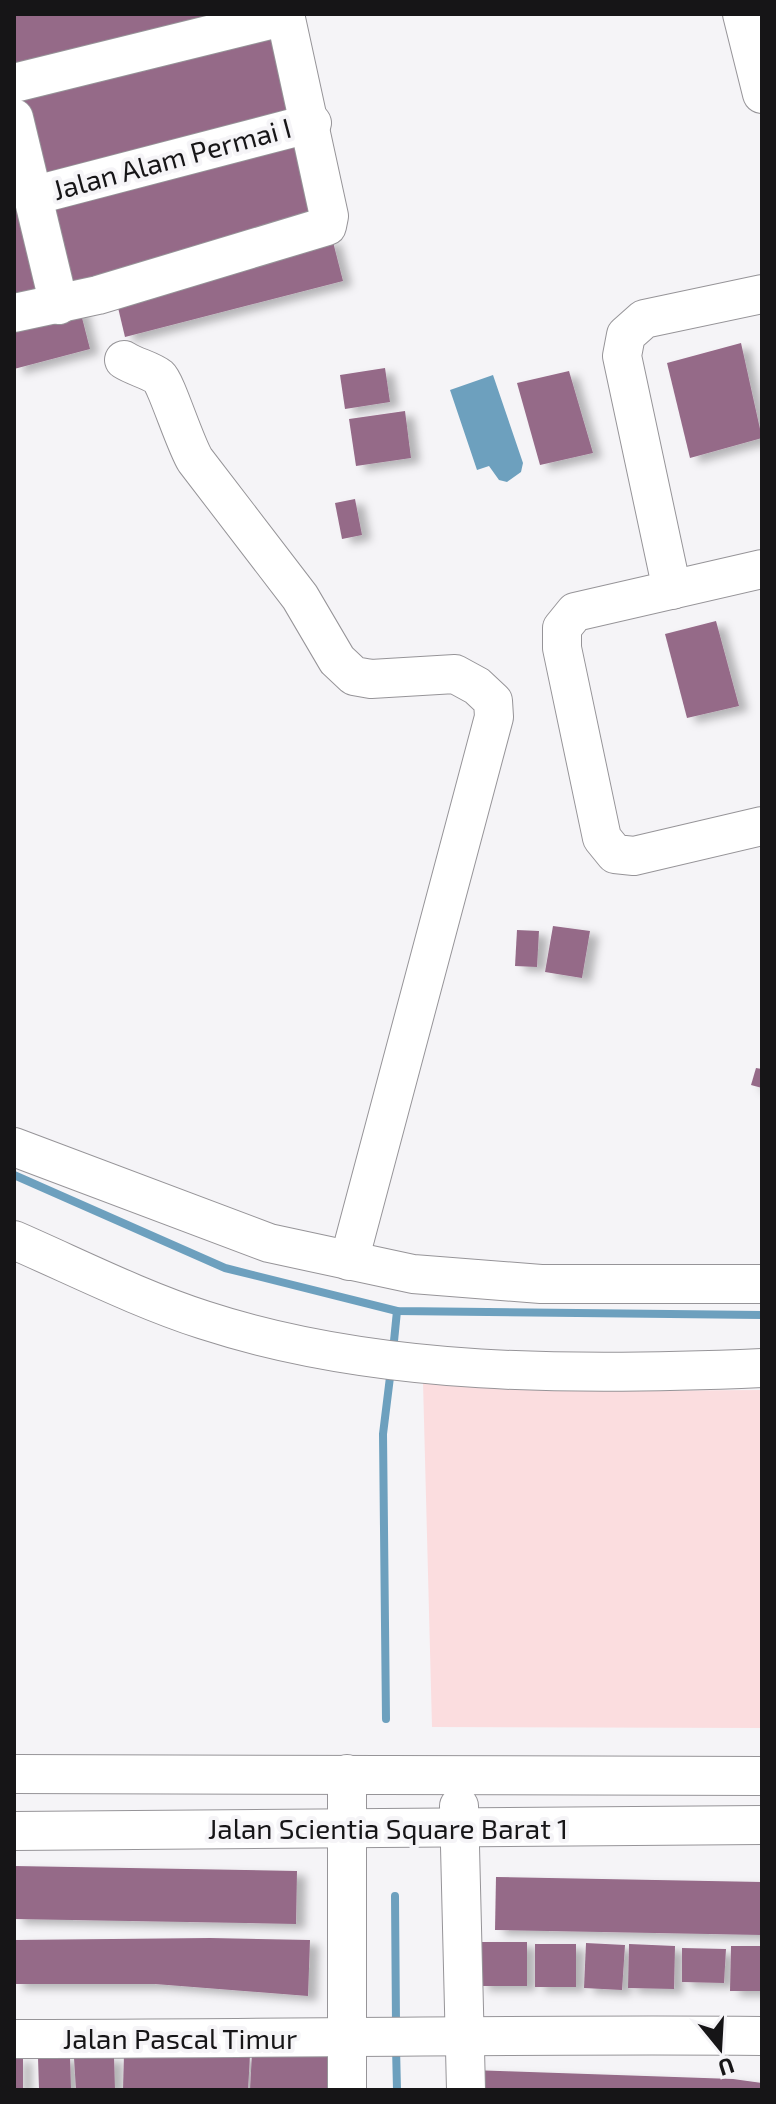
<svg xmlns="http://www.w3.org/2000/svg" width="776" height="2104" viewBox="0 0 776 2104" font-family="'Exo 2',sans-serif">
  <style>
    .green { fill: #fbdddf }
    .water { fill: #6da0be }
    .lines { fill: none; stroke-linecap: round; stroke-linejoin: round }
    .stream { stroke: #6da0be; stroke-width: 8 }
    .building { fill: #956a88; filter: url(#shadow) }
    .minor-casing { stroke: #969498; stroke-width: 40 }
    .minor { stroke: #fff; stroke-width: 38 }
    .labels { text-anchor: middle; stroke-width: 8; stroke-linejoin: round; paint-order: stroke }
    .street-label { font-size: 28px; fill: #161517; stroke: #f5f4f7 }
  </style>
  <defs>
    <filter id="shadow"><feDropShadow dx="9" dy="5" stdDeviation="4" flood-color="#0004"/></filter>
  </defs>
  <rect width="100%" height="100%" fill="#f5f4f7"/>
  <path class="green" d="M 423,1382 L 595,1391 L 762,1390 L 762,1728 L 432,1727 Z"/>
  <path class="water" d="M 493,375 L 523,463 L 521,472 L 507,482 L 499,480 L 489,466 L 477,470 L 450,390 Z"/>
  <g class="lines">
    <g class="stream">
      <path d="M 14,1175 L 225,1268 L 397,1311 L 762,1315"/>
      <path d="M 393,1351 L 397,1311"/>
      <path d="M 386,1719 L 383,1434 L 391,1369"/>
      <path d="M 395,1896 L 396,2025"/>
      <path d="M 396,2047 L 397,2090"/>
    </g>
  </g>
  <g class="building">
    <path d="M 14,14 L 251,14 L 18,76 L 14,60 Z"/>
    <path d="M 285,28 L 309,119 L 46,188 L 23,97 Z"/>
    <path d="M 301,133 L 324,224 L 59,293 L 35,202 Z"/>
    <path d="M 14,172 L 50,292 L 14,302 Z"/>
    <path d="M 332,238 L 343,281 L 125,337 L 115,295 Z"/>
    <path d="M 79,306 L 90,349 L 14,369 L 14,323 Z"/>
    <path d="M 741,343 L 762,438 L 690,458 L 667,363 Z"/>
    <path d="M 385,368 L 390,402 L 345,409 L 340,375 Z"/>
    <path d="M 569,371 L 593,453 L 540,465 L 517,383 Z"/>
    <path d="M 405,411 L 411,458 L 356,466 L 349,419 Z"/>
    <path d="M 355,499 L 362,535 L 342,539 L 335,503 Z"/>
    <path d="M 716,621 L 739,706 L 687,718 L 665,634 Z"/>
    <path d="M 553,926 L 590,931 L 582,978 L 545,972 Z"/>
    <path d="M 517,930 L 539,931 L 537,967 L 515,966 Z"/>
    <path d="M 756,1068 L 762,1069 L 762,1088 L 751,1085 Z"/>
    <path d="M 14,1866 L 297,1871 L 296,1924 L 14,1919 Z"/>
    <path d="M 496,1877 L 762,1882 L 762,1935 L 495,1930 Z"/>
    <path d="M 210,1938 L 310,1940 L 308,1996 L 155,1984 L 14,1984 L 14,1940 Z"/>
    <rect x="479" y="1942" width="48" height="44"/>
    <path d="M 586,1943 L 625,1945 L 622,1990 L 584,1988 Z"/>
    <rect x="535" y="1944" width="41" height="43"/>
    <path d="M 629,1944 L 675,1946 L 674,1989 L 628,1988 Z"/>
    <path d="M 731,1946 L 762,1946 L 762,1991 L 730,1991 Z"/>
    <path d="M 682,1948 L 726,1949 L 724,1983 L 682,1982 Z"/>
    <path d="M 124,2053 L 250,2055 L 248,2090 L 123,2090 Z"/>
    <path d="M 252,2053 L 334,2056 L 332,2090 L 250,2090 Z"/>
    <path d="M 70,2056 L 71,2090 L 39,2090 L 38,2057 Z"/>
    <path d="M 114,2056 L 115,2090 L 76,2090 L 74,2058 Z"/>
    <rect x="14" y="2057" width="9" height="33"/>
    <path d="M 471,2070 L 733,2079 L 762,2083 L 762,2090 L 470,2090 Z"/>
  </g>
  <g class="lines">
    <defs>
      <g id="minor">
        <path d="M 742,14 L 762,94"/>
        <path d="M 14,83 L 286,16"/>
        <path d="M 14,118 L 59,305"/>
        <path d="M 32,196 L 312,123"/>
        <path d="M 14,313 L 98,295 L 327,226 L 329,216 L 285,14"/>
        <path d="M 124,360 C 135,367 150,370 159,377 C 166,383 185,444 195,460 L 300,597 L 337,660 L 354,676 L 371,679 L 455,674 L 477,686 L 493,701 L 494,717 L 349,1261"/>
        <path d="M 762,569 L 575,612 L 562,628 L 562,648 L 602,838 L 615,854 L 634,856 L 762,826"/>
        <path d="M 672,590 L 622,356 L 626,335 L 644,319 L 762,294"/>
        <path d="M 14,1147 L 269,1243 L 413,1274 L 541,1284 L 762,1284"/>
        <path d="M 14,1240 C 76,1267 139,1299 204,1320 C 379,1377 580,1376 762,1368"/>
        <path d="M 14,1774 L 762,1776"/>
        <path d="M 347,1774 L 347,2090"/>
        <path d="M 459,1806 L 466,2090"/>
        <path d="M 14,1831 L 762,1825"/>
        <path d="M 14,2039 C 263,2039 513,2034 762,2036"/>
      </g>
    </defs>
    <use href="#minor" class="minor-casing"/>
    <use href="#minor" class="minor"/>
  </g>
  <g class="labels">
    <g class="street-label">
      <text transform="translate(172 159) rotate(-15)" y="10">Jalan Alam Permai I</text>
      <text x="388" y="1839">Jalan Scientia Square Barat 1</text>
      <text x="180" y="2049">Jalan Pascal Timur</text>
    </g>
  </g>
  <rect width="776" height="2104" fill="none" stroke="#161517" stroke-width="32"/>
  <g transform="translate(720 2048) rotate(162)" stroke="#f5f4f7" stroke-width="6" paint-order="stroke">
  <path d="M0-6L14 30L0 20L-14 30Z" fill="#161517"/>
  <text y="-12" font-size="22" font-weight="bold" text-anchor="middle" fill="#161517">U</text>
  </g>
</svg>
